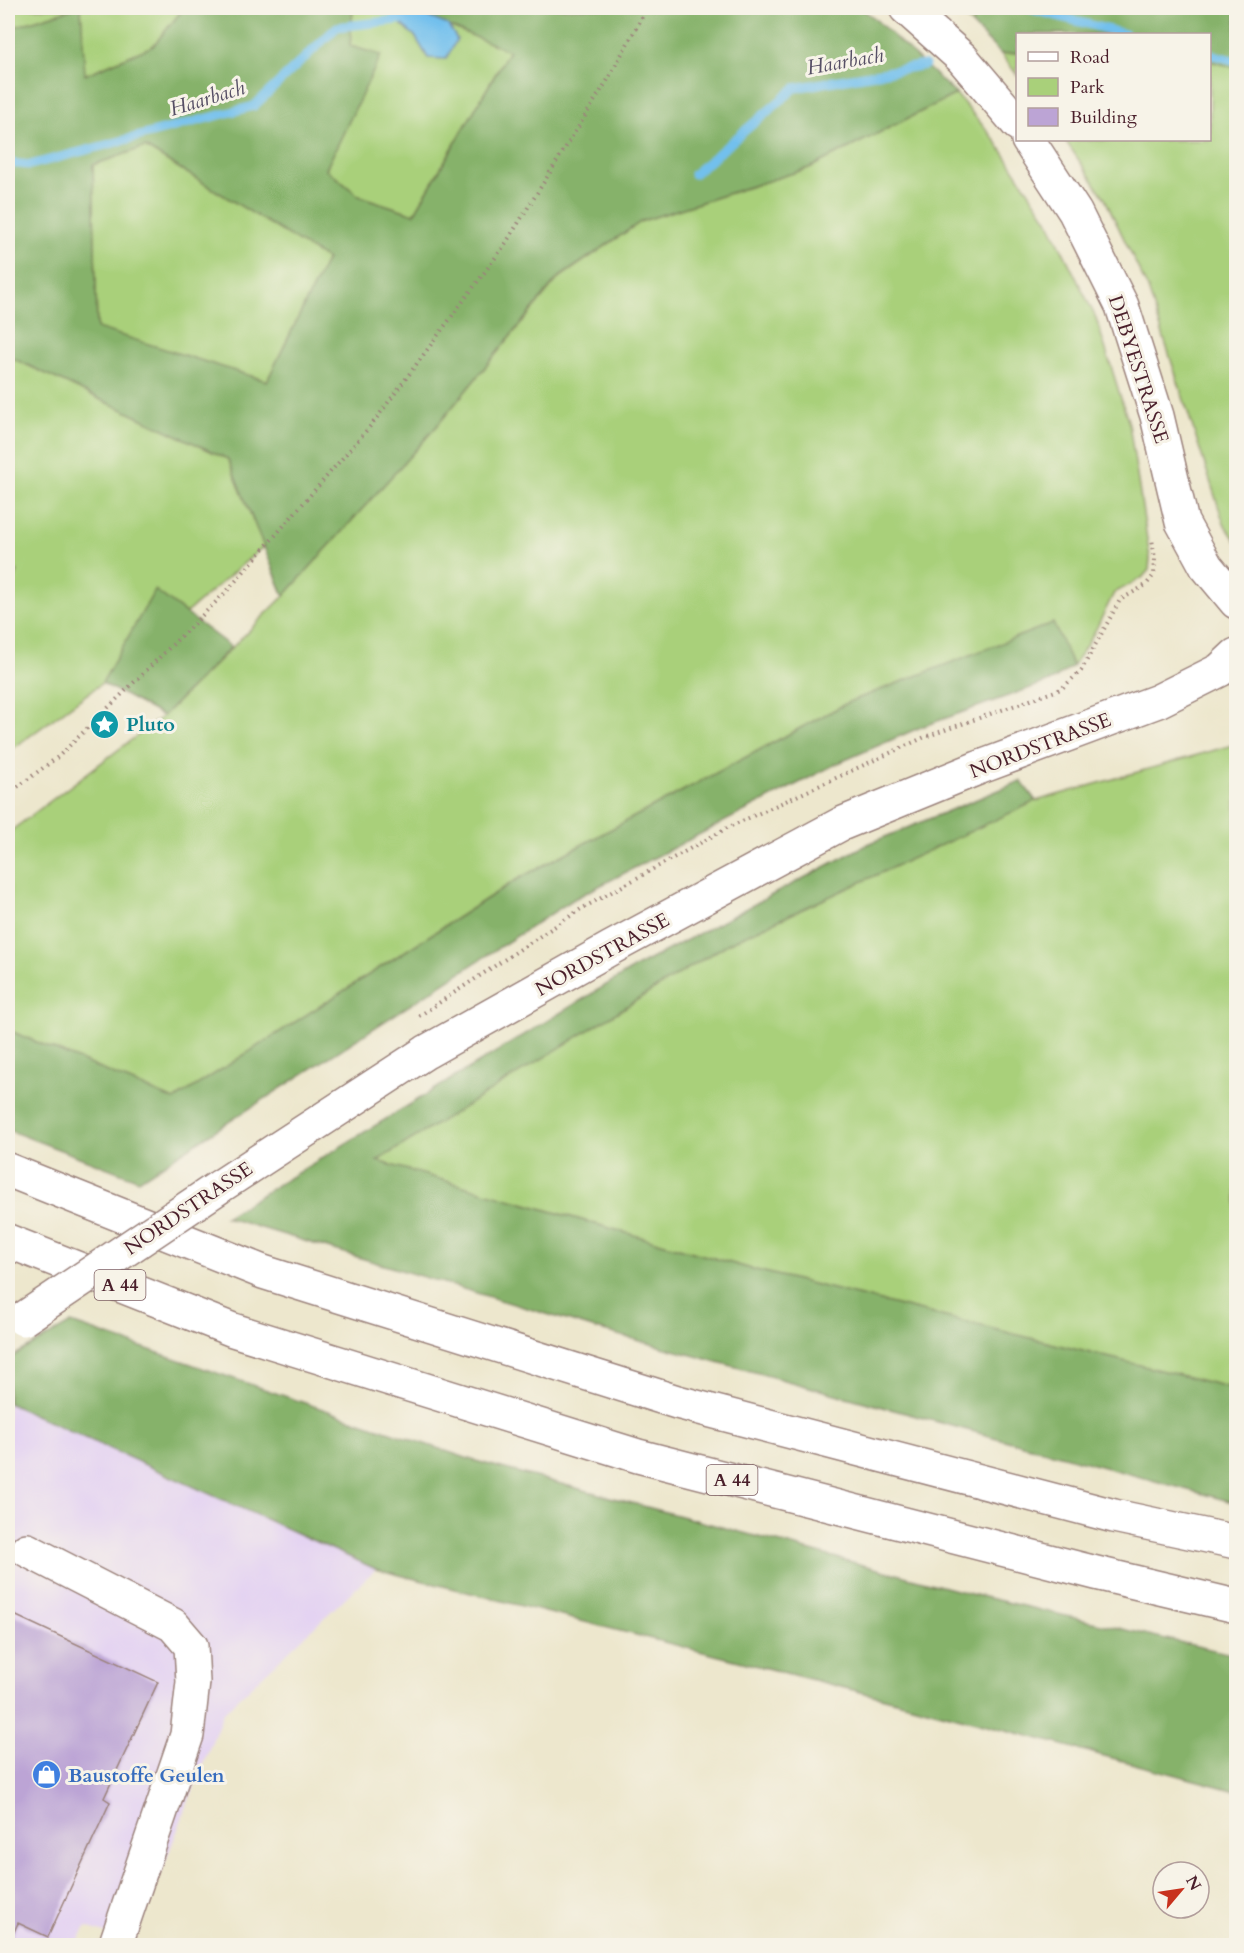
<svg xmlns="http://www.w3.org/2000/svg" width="1244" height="1953" viewBox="0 0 1244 1953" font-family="Cardo,serif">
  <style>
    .built { fill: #e4d3f2 }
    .industrial { fill: #c6c0da }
    .green { fill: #a9d07a; stroke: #7a7852; stroke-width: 1.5 }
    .forest { fill: #86b26a; stroke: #68684a; stroke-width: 1.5; fill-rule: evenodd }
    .water { fill: #72c0ed; stroke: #5e708c; stroke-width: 1.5 }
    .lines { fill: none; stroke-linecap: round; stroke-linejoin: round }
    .stream { stroke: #72c0ed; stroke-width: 9 }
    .building { fill: #bca4d5 }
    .minor-casing { stroke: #9c837c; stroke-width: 36 }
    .major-casing { stroke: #9c837c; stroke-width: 36 }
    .highway-casing { stroke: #9c837c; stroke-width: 36 }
    .path { stroke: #9c837c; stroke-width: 4; stroke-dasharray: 1.5 4.5; stroke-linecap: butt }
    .minor { stroke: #fff; stroke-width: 33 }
    .major { stroke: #fff; stroke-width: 33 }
    .highway { stroke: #fff; stroke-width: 33 }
    .minor-bridge-casing { stroke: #9c837c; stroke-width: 36; stroke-linecap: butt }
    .minor-bridge { stroke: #fff; stroke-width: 33 }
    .labels { text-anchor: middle; stroke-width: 6; stroke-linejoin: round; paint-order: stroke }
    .shield { fill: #f7f3e8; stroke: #7e5f64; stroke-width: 1.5 }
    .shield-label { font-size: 18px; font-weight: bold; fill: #4a1f2b }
    .street-label { font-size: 20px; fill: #4a1f2b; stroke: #f7f3e8 }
    .culture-label { font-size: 20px; font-weight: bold; fill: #0d838f; stroke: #f7f3e8; text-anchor: start }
    .shop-label { font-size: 20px; font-weight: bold; fill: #366cbe; stroke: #f7f3e8; text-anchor: start }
    .water-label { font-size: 21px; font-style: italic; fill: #564f65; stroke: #f7f3e8 }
  </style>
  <rect width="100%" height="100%" fill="#f7f3e8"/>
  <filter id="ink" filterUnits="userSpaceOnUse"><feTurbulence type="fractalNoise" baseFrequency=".0167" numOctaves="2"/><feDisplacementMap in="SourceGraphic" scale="12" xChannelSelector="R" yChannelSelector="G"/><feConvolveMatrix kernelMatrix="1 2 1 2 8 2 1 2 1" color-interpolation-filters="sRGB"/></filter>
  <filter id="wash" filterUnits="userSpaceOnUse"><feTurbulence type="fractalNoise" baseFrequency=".008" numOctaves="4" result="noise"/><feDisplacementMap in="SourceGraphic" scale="24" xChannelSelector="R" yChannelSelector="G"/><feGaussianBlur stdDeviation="1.35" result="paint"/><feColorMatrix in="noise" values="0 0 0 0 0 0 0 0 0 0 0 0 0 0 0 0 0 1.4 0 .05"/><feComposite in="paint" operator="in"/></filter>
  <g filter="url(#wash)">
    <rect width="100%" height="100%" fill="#ede7cd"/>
    <path class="built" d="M 8,1403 L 376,1569 L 223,1713 L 134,1942 L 86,1927 L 76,1945 L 8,1946 Z"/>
    <path class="industrial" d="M 8,566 L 18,571 L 8,595 Z"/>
    <g class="green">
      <path d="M 8,8 L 75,8 L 8,29 Z"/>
      <path d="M 81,8 L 184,8 L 153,46 L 84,75 Z"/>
      <path d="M 353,8 L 405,8 L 411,10 L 402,25 L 415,36 L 428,58 L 457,39 L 448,25 L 509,51 L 414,214 L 359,196 L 326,169 L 380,56 L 350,46 Z"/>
      <path d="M 953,8 L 980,8 L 972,25 Z"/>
      <path d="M 1017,53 L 1018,53 L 1017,75 L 1001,54 Z"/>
      <path d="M 1210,61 L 1236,68 L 1236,541 L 1224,524 L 1148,289 L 1104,197 L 1065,140 L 1210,140 Z"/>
      <path d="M 956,94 L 995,140 L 1048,221 L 1096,318 L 1129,424 L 1150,558 L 1149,570 L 1142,578 L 1114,593 L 1093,635 L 1073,666 L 1053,624 L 849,702 L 516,880 L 174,1100 L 8,1030 L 8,833 L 163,716 L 284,596 L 436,427 L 558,279 L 642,221 L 809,168 Z"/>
      <path d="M 145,147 L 327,259 L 267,381 L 97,329 L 93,165 Z"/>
      <path d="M 8,356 L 228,459 L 264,546 L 186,613 L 155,590 L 102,683 L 8,752 L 8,595 L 18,571 L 8,566 Z"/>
      <path d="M 1236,744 L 1236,1389 L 748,1268 L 376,1161 L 729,943 L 1036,801 Z"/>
    </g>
    <g class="forest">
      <path d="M 75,8 L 81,8 L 85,75 L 153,46 L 184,8 L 353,8 L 350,46 L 381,55 L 326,169 L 359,196 L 414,214 L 509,51 L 406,8 L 860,8 L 873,17 L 956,94 L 809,168 L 642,221 L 558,278 L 436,427 L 284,596 L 228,459 L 8,356 L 8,29 ZM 145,147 L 327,259 L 267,381 L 97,328 L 93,165 Z"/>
      <path d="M 980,8 L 1236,8 L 1236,68 L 1210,61 L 1210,34 L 1018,34 L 1017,53 L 1001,54 L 972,25 Z"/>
      <path d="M 155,590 L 231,647 L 163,716 L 102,683 Z"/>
      <path d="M 1053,623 L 1073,666 L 1053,680 L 921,727 L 836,764 L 574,899 L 139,1180 L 8,1130 L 8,1030 L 174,1100 L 516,880 L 849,702 Z"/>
      <path d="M 1021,781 L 1036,801 L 729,943 L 377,1161 L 748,1268 L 1236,1389 L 1236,1503 L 596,1329 L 225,1217 L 634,968 L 868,844 Z"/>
      <path d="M 71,1323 L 472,1460 L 971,1594 L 1236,1655 L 1236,1791 L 912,1705 L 376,1569 L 8,1403 L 8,1359 Z"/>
    </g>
    <path class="water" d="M 411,10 L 448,25 L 457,39 L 446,59 L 428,58 L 415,36 L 402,25 Z"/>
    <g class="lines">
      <g class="stream">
        <path d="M 1030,9 L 1125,34"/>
        <path d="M 1210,54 L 1236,61"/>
        <path d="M 8,163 L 30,165 L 254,106 L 337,27 L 406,19 L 414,24"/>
        <path d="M 694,174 L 795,88 L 925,65"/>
      </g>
    </g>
    <g id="blocks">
      <path class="building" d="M 8,1612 L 158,1682 L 104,1798 L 110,1802 L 48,1937 L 18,1923 L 8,1945 Z"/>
    </g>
  </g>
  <g filter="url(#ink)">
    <use href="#blocks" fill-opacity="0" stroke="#9c837c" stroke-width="1.5"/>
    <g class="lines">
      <defs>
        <g id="minor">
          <path d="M 219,1187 L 426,1052 L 611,948 L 841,824 L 978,768 L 1158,701 L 1220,670 L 1236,655"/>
          <path d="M 27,1550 L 173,1625 L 191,1646 L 193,1682 L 187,1735 L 115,1946"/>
        </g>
        <g id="major">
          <path d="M 906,8 L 962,58 L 1018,124"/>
          <path d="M 1028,140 L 1075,212 L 1122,306 L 1157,416 L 1182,522 L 1206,566 L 1236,602"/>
        </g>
        <g id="highway">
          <path d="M 8,1170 L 263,1272 L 677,1402 L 1114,1516 L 1236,1542"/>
          <path d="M 8,1241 L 233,1330 L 638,1456 L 1096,1573 L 1236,1606"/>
        </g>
      </defs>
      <use href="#minor" class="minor-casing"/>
      <use href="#major" class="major-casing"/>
      <use href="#highway" class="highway-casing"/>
      <g class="path">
        <path d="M 8,794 L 59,756 L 227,591 L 373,423 L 504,246 L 607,81 L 647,8"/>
        <path d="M 419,1016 L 581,909 L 729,827 L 925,737 L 1061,689 L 1081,671 L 1120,600 L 1146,585 L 1154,575 L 1155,559 L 1152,539"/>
      </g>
      <use href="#minor" class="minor"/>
      <use href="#major" class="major"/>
      <use href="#highway" class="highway"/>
      <defs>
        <path id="minor-bridge" d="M 23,1319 L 219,1187"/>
      </defs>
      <use href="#minor-bridge" class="minor-bridge-casing"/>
      <use href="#minor-bridge" class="minor-bridge"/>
    </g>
  </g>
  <defs>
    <symbol id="sight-disc" viewBox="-11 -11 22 22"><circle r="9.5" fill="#0f9aa8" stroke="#f7f3e8"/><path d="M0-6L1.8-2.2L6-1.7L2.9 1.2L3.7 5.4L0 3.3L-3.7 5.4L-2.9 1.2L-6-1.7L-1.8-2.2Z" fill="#fff"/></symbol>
    <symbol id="shop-disc" viewBox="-11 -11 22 22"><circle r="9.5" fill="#3f7fe0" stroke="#f7f3e8"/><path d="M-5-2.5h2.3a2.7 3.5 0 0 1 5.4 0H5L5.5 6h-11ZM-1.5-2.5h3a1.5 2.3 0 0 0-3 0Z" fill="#fff"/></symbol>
  </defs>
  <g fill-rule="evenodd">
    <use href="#sight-disc" x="88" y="708" width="33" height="33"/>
    <use href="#shop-disc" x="30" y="1758" width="33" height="33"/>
  </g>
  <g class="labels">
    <g class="shield">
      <rect x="94.5" y="1270" width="51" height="30" rx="4.5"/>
      <rect x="706.5" y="1465" width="51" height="30" rx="4.5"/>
    </g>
    <g class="shield-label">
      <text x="120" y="1291">A 44</text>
      <text x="732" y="1486">A 44</text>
    </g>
    <g class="street-label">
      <text transform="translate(1139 369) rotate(72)" y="7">DEBYESTRASSE</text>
      <text transform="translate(1040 745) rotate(-21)" y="7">NORDSTRASSE</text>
      <text transform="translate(602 954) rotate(-29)" y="7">NORDSTRASSE</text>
      <text transform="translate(188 1208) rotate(-34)" y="7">NORDSTRASSE</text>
    </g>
    <g class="culture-label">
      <text x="126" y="731">Pluto</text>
    </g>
    <g class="shop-label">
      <text x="68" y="1782">Baustoffe Geulen</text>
    </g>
    <g class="water-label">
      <text transform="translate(845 61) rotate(-10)" y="7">Haarbach</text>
      <text transform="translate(207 98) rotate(-17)" y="7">Haarbach</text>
    </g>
  </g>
  <rect width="1244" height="1953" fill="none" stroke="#f7f3e8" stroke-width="30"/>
  <rect x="1016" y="33" width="195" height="108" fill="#f7f3e8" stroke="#b29e9c" stroke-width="1.5"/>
  <rect x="1028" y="52" width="30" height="9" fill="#ffffff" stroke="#b29e9c" stroke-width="1.5"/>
  <text x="1070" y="63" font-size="18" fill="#4a1f2b">Road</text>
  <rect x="1028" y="78" width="30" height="18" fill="#a9d07a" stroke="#b29e9c" stroke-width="1.5"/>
  <text x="1070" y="93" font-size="18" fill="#4a1f2b">Park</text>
  <rect x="1028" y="108" width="30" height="18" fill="#bca4d5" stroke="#b29e9c" stroke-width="1.5"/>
  <text x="1070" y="123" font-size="18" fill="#4a1f2b">Building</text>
  <g transform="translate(1181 1890) rotate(61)"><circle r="28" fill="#f7f3e8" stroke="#b29e9c" stroke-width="1.5"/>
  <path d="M0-4.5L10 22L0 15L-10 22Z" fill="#c8321e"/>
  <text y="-9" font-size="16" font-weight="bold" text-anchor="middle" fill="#4a1f2b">N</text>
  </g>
</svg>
